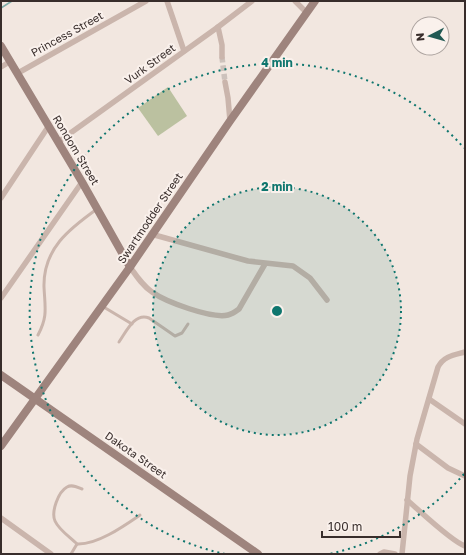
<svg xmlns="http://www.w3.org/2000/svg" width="466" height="555" viewBox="0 0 466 555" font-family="'Golos Text',sans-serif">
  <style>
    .green { fill: #bbc1a0 }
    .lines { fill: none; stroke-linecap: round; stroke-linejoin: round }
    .stream { stroke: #80aea9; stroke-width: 1.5 }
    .street-tunnel { stroke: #cdc2bc; stroke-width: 5.5; stroke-dasharray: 5.5 3; stroke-linecap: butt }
    .lane { stroke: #cab5ac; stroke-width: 3 }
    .street { stroke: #cab5ac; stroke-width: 5.5 }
    .secondary { stroke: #9e847d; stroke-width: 8 }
    .ring { fill: none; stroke: #0f766e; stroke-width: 2; stroke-dasharray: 2 4 }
    .labels { text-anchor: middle; stroke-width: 4; stroke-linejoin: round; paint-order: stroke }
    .street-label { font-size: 11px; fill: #382d2b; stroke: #faf1ec }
    .centre { fill: #0f766e; stroke: #faf1ec; stroke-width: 2 }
    .ring-label { font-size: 12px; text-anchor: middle; font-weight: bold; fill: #0f766e; stroke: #faf1ec; stroke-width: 4; stroke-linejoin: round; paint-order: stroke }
  </style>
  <rect width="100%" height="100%" fill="#f2e7e0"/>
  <path class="green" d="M 168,87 L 187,116 L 158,136 L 138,108 Z"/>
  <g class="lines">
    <path class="stream" d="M 1,8 L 12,1"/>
    <path class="street-tunnel" d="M 222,57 L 225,82"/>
    <g class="lane">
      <path d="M 102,306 L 132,324"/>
      <path d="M 38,335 C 48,316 45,308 44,287 C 43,249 69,229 97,209"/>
      <path d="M 119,342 C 126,332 135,312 149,318 L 175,336 L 182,333 L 188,324"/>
      <path d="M 77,544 C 97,545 124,526 140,515"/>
      <path d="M 71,554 L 77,544 C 70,537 59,530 55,521 C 51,512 58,492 67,487 C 72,484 77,487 82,489"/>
    </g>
    <g class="street">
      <path d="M 167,1 L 184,51"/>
      <path d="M 295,1 L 307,13"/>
      <path d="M 218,27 L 222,45 L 222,57"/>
      <path d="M 1,67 L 11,61"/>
      <path d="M 18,73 L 146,1"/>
      <path d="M 225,82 L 228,98 L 230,121"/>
      <path d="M 58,142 L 218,27 L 252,1"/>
      <path d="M 1,198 L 48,127"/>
      <path d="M 151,234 L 248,261 L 293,266 L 310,278 L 327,300"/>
      <path d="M 130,267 C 137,277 143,286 152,292 C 166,302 212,319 228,315 C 232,314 235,312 239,309 L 265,264"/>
      <path d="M 1,298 L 82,182"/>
      <path d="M 429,399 L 465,424"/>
      <path d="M 416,444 L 448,468 L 465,476"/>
      <path d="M 407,500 C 419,510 452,542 465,546"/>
      <path d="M 1,518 L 51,554"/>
      <path d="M 380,554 L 384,552 L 395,554"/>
      <path d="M 402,554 L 410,476 L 417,439 L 438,367 C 444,356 454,355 465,352"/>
    </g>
    <g class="secondary">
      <path d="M 1,46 L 82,182 L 130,267"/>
      <path d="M 1,375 L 258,554"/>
      <path d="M 1,446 L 130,267 L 230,121 L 315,1"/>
    </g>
  </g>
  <circle cx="277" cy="311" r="124" fill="#0f766e" fill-opacity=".12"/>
  <g class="ring">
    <circle cx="277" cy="311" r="124"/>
    <path d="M464 474A248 248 0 0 1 329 554M225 554A248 248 0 1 1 464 148"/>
  </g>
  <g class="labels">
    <g class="street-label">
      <text transform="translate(67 34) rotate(-29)" y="4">Princess Street</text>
      <text transform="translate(150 64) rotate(-36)" y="4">Vurk Street</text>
      <text transform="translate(76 150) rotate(59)" y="4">Rondom Street</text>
      <text transform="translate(150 218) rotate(-56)" y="4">Swartmodder Street</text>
      <text transform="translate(136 455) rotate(35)" y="4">Dakota Street</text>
    </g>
  </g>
  <circle cx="277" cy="311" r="6" class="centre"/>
  <g class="ring-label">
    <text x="277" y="67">4 min</text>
    <text x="277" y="191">2 min</text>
  </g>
  <rect width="466" height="555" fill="none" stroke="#382d2b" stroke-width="4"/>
  <g transform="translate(430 36) rotate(264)"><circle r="19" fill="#faf1ec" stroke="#aca39f"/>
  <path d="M0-3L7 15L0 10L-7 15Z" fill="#215953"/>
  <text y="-6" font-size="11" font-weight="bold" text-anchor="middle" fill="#382d2b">N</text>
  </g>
  <path d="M322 531v6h78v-6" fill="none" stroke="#382d2b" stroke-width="2"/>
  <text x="328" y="531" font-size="12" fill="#382d2b" stroke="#faf1ec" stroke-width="3" paint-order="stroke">100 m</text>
</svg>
